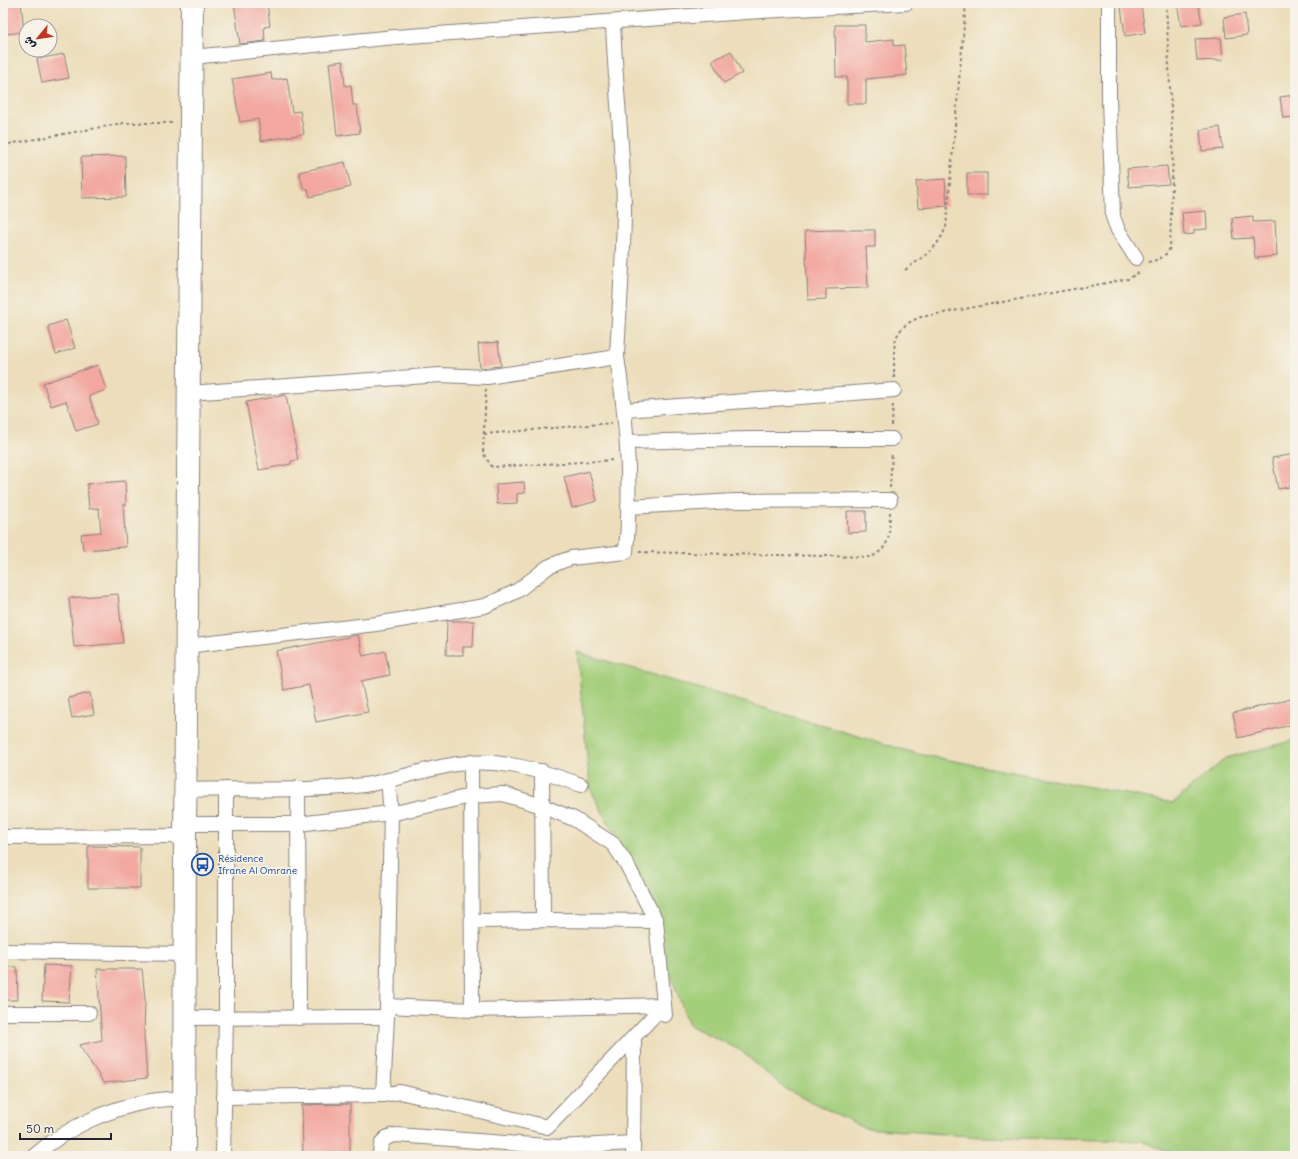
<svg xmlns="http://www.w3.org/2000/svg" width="1298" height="1159" viewBox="0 0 1298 1159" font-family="Delius,'Playpen Sans Arabic',sans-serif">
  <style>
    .green { fill: #a3ce7a; stroke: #62785a }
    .building { fill: #f2a8a1 }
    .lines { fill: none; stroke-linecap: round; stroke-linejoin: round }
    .minor-casing { stroke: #87807b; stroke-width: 16 }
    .trunk-casing { stroke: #87807b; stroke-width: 24 }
    .path { stroke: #87807b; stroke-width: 2; stroke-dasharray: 3 3; stroke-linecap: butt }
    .minor { stroke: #fff; stroke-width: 14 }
    .trunk { stroke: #fff; stroke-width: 22 }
    .labels { text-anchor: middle; stroke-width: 3.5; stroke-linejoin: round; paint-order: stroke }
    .transit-label { font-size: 10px; fill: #164399; stroke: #f7f3e8; text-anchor: start }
  </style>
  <rect width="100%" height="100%" fill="#f7f3e8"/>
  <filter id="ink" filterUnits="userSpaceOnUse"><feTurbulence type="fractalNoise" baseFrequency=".025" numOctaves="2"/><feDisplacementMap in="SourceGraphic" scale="8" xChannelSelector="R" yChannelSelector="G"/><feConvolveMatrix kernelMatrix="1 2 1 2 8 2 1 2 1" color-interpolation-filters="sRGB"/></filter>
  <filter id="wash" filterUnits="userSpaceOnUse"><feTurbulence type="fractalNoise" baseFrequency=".012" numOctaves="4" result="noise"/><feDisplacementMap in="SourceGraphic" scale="16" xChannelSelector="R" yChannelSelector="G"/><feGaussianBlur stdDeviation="0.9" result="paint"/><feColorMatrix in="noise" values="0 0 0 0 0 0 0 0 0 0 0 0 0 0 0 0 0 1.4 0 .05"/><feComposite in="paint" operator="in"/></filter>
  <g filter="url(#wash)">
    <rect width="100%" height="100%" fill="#ecdebb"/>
    <path class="green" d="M 577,652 L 918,754 L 1173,803 L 1226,758 L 1295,740 L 1295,1156 L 1181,1156 L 1141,1141 L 980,1137 L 865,1128 L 785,1089 L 740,1050 L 689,1025 L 630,864 L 590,788 Z"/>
    <g id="blocks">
      <g class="building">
        <path d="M 3,3 L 21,3 L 24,32 L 7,34 Z"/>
        <path d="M 234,3 L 267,3 L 270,26 L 264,27 L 265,41 L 240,44 Z"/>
        <path d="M 1177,3 L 1198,3 L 1202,23 L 1181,26 Z"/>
        <path d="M 1141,5 L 1145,33 L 1125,36 L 1121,7 Z"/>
        <path d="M 1245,14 L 1247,35 L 1226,38 L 1224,17 Z"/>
        <path d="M 835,25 L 865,25 L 865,42 L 894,39 L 894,46 L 904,45 L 907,75 L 866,79 L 866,104 L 847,104 L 847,77 L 836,77 Z"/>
        <path d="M 1221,38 L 1223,60 L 1197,61 L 1195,39 Z"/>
        <path d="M 731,51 L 742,73 L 724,83 L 712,61 Z"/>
        <path d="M 64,54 L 69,78 L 42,83 L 37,59 Z"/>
        <path d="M 343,61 L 345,86 L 351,85 L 353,105 L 357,105 L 360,133 L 337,136 L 329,63 Z"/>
        <path d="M 271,73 L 272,80 L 287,78 L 292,112 L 300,111 L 304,134 L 261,141 L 258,119 L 240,122 L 232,79 Z"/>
        <path d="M 1295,95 L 1295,117 L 1283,118 L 1280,97 Z"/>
        <path d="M 1220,127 L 1223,149 L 1202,151 L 1200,130 Z"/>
        <path d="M 125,156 L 126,197 L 82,198 L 81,157 Z"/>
        <path d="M 345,162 L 351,187 L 310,197 L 308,189 L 304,190 L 299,172 Z"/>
        <path d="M 1167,166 L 1169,184 L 1129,187 L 1127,169 Z"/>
        <rect x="967" y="173" width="20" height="22"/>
        <path d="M 945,179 L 947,206 L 918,208 L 916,181 Z"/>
        <path d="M 1206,211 L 1207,229 L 1194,230 L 1194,234 L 1184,235 L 1182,213 Z"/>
        <path d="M 1253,216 L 1253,222 L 1275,221 L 1277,256 L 1255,258 L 1253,238 L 1234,239 L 1232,218 Z"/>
        <path d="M 833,230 L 875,230 L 875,247 L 866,247 L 868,288 L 826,289 L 826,299 L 808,300 L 805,231 Z"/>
        <path d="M 66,320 L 75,348 L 56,354 L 48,326 Z"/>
        <path d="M 498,342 L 501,366 L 480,368 L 478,344 Z"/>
        <path d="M 98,365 L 106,390 L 89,396 L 98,424 L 76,431 L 66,401 L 51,406 L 43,383 Z"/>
        <path d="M 286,395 L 298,460 L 291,461 L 291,464 L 259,470 L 246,402 Z"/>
        <path d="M 1295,454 L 1295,486 L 1278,489 L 1272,458 Z"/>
        <path d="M 589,471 L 597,501 L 572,508 L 564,477 Z"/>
        <path d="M 125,481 L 126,505 L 123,505 L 126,547 L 83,550 L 81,534 L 101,532 L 99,508 L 89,509 L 87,484 Z"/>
        <path d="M 524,482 L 525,493 L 517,494 L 517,503 L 497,504 L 496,484 Z"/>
        <path d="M 847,511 L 866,511 L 866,532 L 848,533 Z"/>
        <path d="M 118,594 L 123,643 L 74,647 L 69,598 Z"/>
        <path d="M 447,621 L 474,621 L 473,647 L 463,647 L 463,655 L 446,655 Z"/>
        <path d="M 358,635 L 363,656 L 385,651 L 390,675 L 361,681 L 368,712 L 316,722 L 309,685 L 284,690 L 276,651 Z"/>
        <path d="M 90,693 L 94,714 L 72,718 L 68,698 Z"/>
        <path d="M 1295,698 L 1295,724 L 1238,738 L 1233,713 Z"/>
        <path d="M 88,846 L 140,847 L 140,888 L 88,888 Z"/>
        <path d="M 44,965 L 72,966 L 69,1002 L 42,1001 Z"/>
        <path d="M 3,967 L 17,967 L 18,1000 L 3,1000 Z"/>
        <path d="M 97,969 L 142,969 L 145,999 L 144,1037 L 147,1078 L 104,1083 L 79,1045 L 102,1040 Z"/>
        <path d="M 350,1104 L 350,1156 L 303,1156 L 302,1105 Z"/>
      </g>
    </g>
  </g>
  <g filter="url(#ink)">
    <use href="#blocks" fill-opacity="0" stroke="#87807b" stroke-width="1"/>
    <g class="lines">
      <defs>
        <g id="minor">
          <path d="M 1109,3 L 1109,99 L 1113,217 L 1118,230 L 1136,258"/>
          <path d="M 192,57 L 395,37 L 761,11 L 906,3"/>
          <path d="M 189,393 L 440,375 L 487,377 L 617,357 C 619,307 624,257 624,208 C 623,146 615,84 613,22"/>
          <path d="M 625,410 L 894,390"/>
          <path d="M 627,442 L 748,439 L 892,439"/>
          <path d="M 628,507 L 735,501 L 890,500"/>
          <path d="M 186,646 L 376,624 L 485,606 L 517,591 L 548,567 L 560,562 L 571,558 L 626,552 C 632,487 627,422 617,357"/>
          <path d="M 471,762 L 472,1010"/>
          <path d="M 542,771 L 543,920"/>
          <path d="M 298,788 L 299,1018"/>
          <path d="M 185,790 C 244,788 305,792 364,785 C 392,781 418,771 446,766 C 494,756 537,769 581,785"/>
          <path d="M 185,824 L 298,824 L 399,812 L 471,796 L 503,794 L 542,806 L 574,819 L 613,844 L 626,863 L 656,921 L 665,1015"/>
          <path d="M 3,837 L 185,836"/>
          <path d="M 472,921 L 543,920 L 656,921"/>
          <path d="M 3,951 L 185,954"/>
          <path d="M 387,1006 L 472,1010 L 664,1005"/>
          <path d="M 3,1013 L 89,1013"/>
          <path d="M 184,1018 L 387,1017"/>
          <path d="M 383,1095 L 387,1017 L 391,813 L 388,780"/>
          <path d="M 224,1097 L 383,1095 L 400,1092 L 548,1127 L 664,1005"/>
          <path d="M 34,1156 C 66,1128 109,1108 151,1101 C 162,1099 173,1099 185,1098"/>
          <path d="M 223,1156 L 226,1018 L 226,789"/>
          <path d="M 380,1156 C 380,1143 383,1136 397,1135 L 559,1147 L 633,1143"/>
          <path d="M 633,1156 L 634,1037"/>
        </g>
        <path id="trunk" d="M 184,1156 L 185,836 L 192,3"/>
      </defs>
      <use href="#minor" class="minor-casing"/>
      <use href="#trunk" class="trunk-casing"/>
      <g class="path">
        <path d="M 3,145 L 124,123 L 174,123"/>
        <path d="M 1148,262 C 1159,260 1165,257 1170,248 L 1173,150 L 1166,3"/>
        <path d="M 905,270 C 924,256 937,250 946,227 L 966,3"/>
        <path d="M 894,378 C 895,348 888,329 921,317 L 1128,279 L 1138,273 L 1141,270"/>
        <path d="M 486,389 L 483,453 L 492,467 L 615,460"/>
        <path d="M 892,426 L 893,402"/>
        <path d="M 484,434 L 612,423"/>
        <path d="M 890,488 L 892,452"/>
        <path d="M 639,552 L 871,557 C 892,547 889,533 890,512"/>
      </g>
      <use href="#minor" class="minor"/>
      <use href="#trunk" class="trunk"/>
    </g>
  </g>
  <defs>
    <symbol id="bus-ring" viewBox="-11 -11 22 22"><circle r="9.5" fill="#f7f3e8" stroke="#1a4fb4" stroke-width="1.5"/><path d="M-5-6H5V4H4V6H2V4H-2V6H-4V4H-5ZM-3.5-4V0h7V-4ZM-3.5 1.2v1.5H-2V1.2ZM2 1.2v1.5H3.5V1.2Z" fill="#1a4fb4"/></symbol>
  </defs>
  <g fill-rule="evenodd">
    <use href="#bus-ring" x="190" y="852" width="25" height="25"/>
  </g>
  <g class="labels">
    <g class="transit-label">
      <text x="218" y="862">Résidence<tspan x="218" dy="12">Ifrane Al Omrane</tspan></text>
    </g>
  </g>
  <rect width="1298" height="1159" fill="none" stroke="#f7f3e8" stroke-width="16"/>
  <g transform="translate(38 38) rotate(241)"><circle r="19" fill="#f7f3e8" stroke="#a29fa3"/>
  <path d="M0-3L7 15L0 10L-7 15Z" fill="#c8321e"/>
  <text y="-6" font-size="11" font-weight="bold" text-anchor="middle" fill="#22223b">ش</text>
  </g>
  <path d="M20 1133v6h91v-6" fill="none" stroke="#22223b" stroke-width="2"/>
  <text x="26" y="1133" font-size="12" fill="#22223b" stroke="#f7f3e8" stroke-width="3" paint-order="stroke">50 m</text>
</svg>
